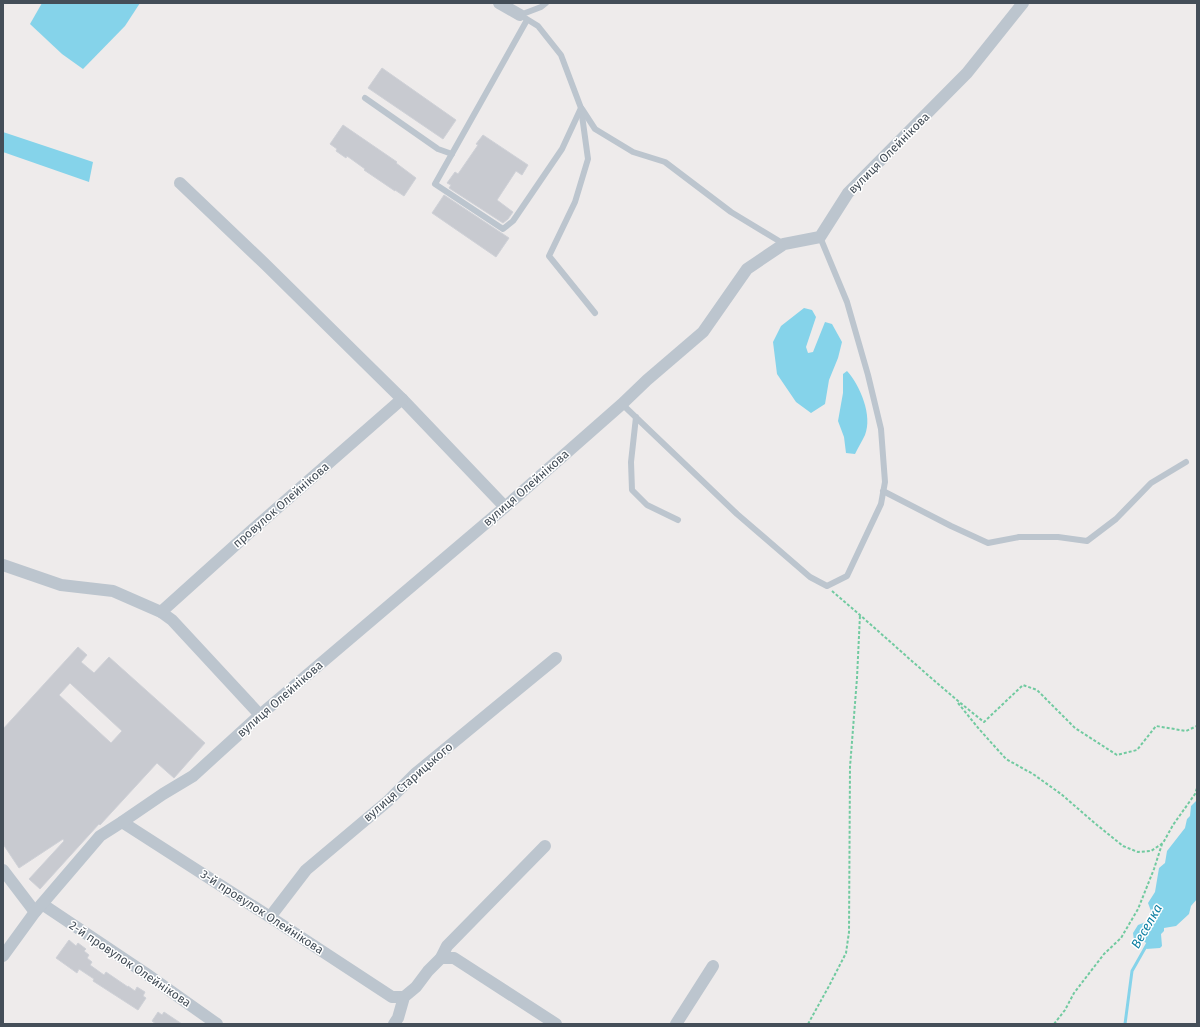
<svg xmlns="http://www.w3.org/2000/svg" width="1200" height="1027" viewBox="0 0 1200 1027" font-family="'Fira Sans',sans-serif">
  <style>
    .water { fill: #85d3ea }
    .lines { fill: none; stroke-linecap: round; stroke-linejoin: round }
    .stream { stroke: #85d3ea; stroke-width: 3 }
    .building { fill: #c8cad0; stroke: #cfd1d7; fill-rule: evenodd }
    .path { stroke: #71caa0; stroke-width: 2; stroke-dasharray: 3 2; stroke-linecap: butt }
    .service { stroke: #bcc5ce; stroke-width: 6 }
    .minor { stroke: #bcc5ce; stroke-width: 12 }
    .labels { text-anchor: middle; stroke-width: 3; stroke-linejoin: round; paint-order: stroke }
    .street-label { font-size: 12px; fill: #444e58; stroke: #fff }
    .water-label { font-size: 13px; font-style: italic; fill: #0d7fa2; stroke: #fff }
  </style>
  <rect width="100%" height="100%" fill="#eeebeb"/>
  <g class="water">
    <path d="M 42,3 L 140,3 L 125,26 L 83,69 L 62,54 L 30,24 Z"/>
    <path d="M 3,132 L 93,162 L 89,182 L 3,152 Z"/>
    <path d="M 804,308 L 812,310 L 816,317 L 806,347 L 808,353 L 813,352 L 825,322 L 832,324 L 842,342 L 838,358 L 829,380 L 825,404 L 811,413 L 796,402 L 777,374 L 773,342 L 781,326 Z"/>
    <path d="M 847,371 C 860,385 873,416 865,435 C 862,441 858,448 855,454 L 846,453 L 844,437 L 838,421 L 843,393 L 843,374 Z"/>
    <path d="M 1197,800 L 1197,899 L 1191,906 L 1189,914 L 1176,926 L 1164,928 L 1164,931 L 1161,934 L 1162,946 L 1160,948 L 1146,949 L 1148,944 L 1143,941 L 1134,940 L 1133,933 L 1138,925 L 1151,920 L 1151,911 L 1148,903 L 1155,892 L 1159,868 L 1165,863 L 1167,851 L 1185,828 L 1187,819 L 1190,816 L 1191,806 Z"/>
  </g>
  <g class="lines">
    <path class="stream" d="M 1125,1024 L 1132,971 L 1149,941"/>
  </g>
  <g class="building">
    <path d="M 382,68 L 456,120 L 443,139 L 368,88 Z"/>
    <path d="M 343,125 L 397,162 L 396,163 L 416,178 L 404,196 L 395,190 L 395,191 L 364,170 L 365,169 L 347,156 L 346,158 L 336,151 L 337,149 L 330,144 Z"/>
    <path d="M 483,135 L 528,165 L 522,175 L 516,171 L 497,200 L 513,212 L 508,219 L 503,223 L 449,188 L 451,185 L 447,183 L 455,172 L 458,174 L 478,145 L 476,144 Z"/>
    <path d="M 444,195 L 509,238 L 496,257 L 432,213 Z"/>
    <path d="M 78,647 L 87,655 L 81,662 L 94,673 L 109,657 L 205,743 L 174,778 L 157,763 L 100,825 L 99,824 L 40,889 L 29,879 L 64,841 L 63,839 L 19,868 L 3,844 L 3,729 ZM 70,683 L 122,731 L 111,743 L 59,695 Z"/>
    <path d="M 69,940 L 76,946 L 78,943 L 86,949 L 84,951 L 89,955 L 87,958 L 92,962 L 90,965 L 104,975 L 106,972 L 128,987 L 128,986 L 135,991 L 137,987 L 145,992 L 143,996 L 146,998 L 138,1010 L 93,981 L 94,979 L 79,969 L 77,973 L 56,958 Z"/>
    <path d="M 158,1012 L 162,1015 L 164,1012 L 182,1024 L 156,1024 L 152,1021 Z"/>
  </g>
  <g class="lines">
    <g class="path">
      <path d="M 832,591 C 883,634 932,681 984,722 L 1023,685 L 1037,690 L 1075,728 L 1117,755 L 1137,750 L 1156,726 L 1186,731 L 1197,726"/>
      <path d="M 958,703 L 979,729 L 1006,759 L 1033,774 L 1061,794 L 1097,825 L 1123,846 L 1138,852 L 1151,851 L 1163,843 L 1173,825 L 1195,794 L 1197,788"/>
      <path d="M 808,1024 L 829,986 L 846,953 L 849,932 L 850,767 L 857,678 L 860,615"/>
      <path d="M 1054,1024 L 1065,1010 L 1074,993 L 1104,954 L 1121,938 L 1138,909 L 1154,869 L 1162,844"/>
    </g>
    <g class="service">
      <path d="M 520,15 L 541,7 L 546,3"/>
      <path d="M 525,18 L 538,26 L 561,55 L 581,108 L 588,159 L 575,202 L 549,256 L 595,313"/>
      <path d="M 527,20 L 435,184 L 503,229 L 513,221 L 562,149 L 581,108"/>
      <path d="M 365,98 L 438,149 L 452,154"/>
      <path d="M 582,109 L 595,129 L 633,152 L 665,162 L 731,212 L 784,244"/>
      <path d="M 622,404 L 737,514 L 810,577 L 827,586 L 847,576 L 881,504 L 885,482 L 881,429 L 868,375 L 847,302 L 820,237"/>
      <path d="M 636,417 L 631,462 L 632,490 L 647,505 L 678,520"/>
      <path d="M 883,491 L 951,526 L 988,543 L 1019,537 L 1058,537 L 1087,541 L 1116,519 L 1151,483 L 1186,462"/>
    </g>
    <g class="minor">
      <path d="M 499,3 L 520,15"/>
      <path d="M 180,183 L 266,265 L 402,399 L 505,507"/>
      <path d="M 3,565 L 61,585 L 113,591 L 161,612 L 172,620 L 260,715"/>
      <path d="M 161,612 L 251,531 L 402,399"/>
      <path d="M 122,822 L 270,917 L 392,997 L 404,997"/>
      <path d="M 3,870 L 35,912"/>
      <path d="M 42,904 L 145,973 L 217,1024"/>
      <path d="M 270,917 L 306,870 L 388,801 L 415,774 L 556,658"/>
      <path d="M 3,956 L 35,912 L 100,836 L 122,822 L 163,794 L 193,776 L 260,715 L 505,507 L 622,404 L 647,380 L 703,332 L 747,269 L 784,244 L 820,237 L 848,193 L 967,73 L 1023,3"/>
      <path d="M 441,958 L 447,946 L 545,846"/>
      <path d="M 394,1024 L 398,1018 L 404,997 L 416,987 L 428,971 L 441,958 L 454,958 L 556,1024"/>
      <path d="M 676,1024 L 713,966"/>
    </g>
  </g>
  <g class="labels">
    <g class="street-label">
      <text transform="translate(889 153) rotate(-45)" y="4">вулиця Олейнікова</text>
      <text transform="translate(526 488) rotate(-41)" y="4">вулиця Олейнікова</text>
      <text transform="translate(281 505) rotate(-41)" y="4">провулок Олейнікова</text>
      <text transform="translate(280 699) rotate(-41)" y="4">вулиця Олейнікова</text>
      <text transform="translate(408 782) rotate(-41)" y="4">вулиця Старицького</text>
      <text transform="translate(262 912) rotate(33)" y="4">3-й провулок Олейнікова</text>
      <text transform="translate(130 964) rotate(34)" y="4">2-й провулок Олейнікова</text>
    </g>
    <g class="water-label">
      <text transform="translate(1146 926) rotate(-60)" y="5">Веселка</text>
    </g>
  </g>
  <rect width="1200" height="1027" fill="none" stroke="#444e58" stroke-width="8"/>
</svg>
